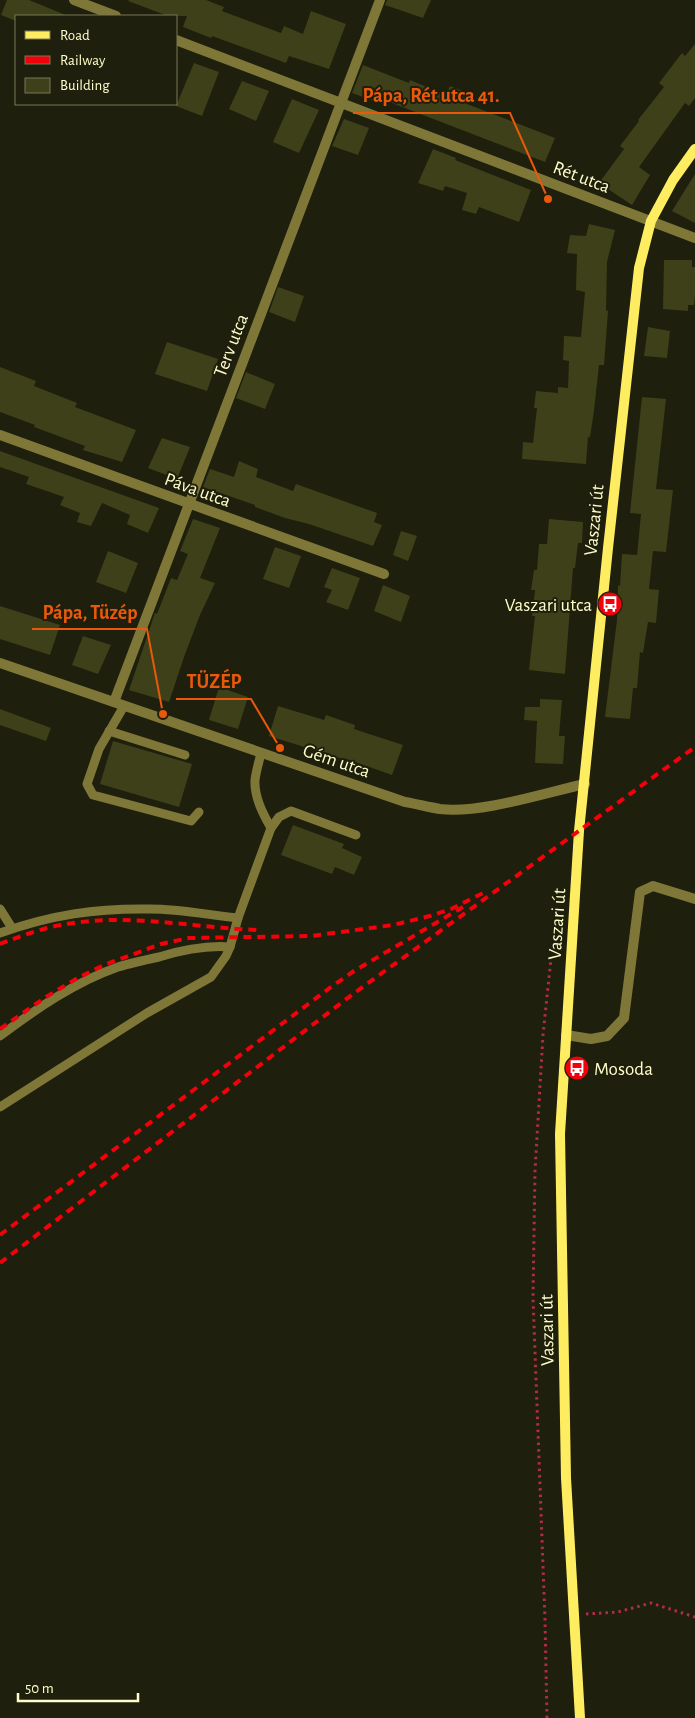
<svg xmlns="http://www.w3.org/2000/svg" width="695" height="1718" viewBox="0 0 695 1718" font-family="'Alegreya Sans',sans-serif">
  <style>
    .building { fill: #3d4018 }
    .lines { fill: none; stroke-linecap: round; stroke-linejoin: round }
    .path { stroke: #b02d47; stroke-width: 3; stroke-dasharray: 2.5 4; stroke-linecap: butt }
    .lane { stroke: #7e7737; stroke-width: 9 }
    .street { stroke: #7e7737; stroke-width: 10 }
    .secondary { stroke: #ffed61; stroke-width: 10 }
    .rail { stroke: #f4000a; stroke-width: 4; stroke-dasharray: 8 6; stroke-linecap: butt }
    .labels { text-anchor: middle; stroke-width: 4; stroke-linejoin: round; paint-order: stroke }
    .street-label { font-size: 19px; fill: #fffeca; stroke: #1e1f0c }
    .poi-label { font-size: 19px; fill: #fffeca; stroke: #1e1f0c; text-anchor: end }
    .leader { fill: none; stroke: #e8590c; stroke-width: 2 }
    .callout-dot { fill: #e8590c; stroke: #1e1f0c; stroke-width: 2 }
    .callout-label { font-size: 20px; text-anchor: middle; font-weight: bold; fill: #e8590c; stroke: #1e1f0c; stroke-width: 4; stroke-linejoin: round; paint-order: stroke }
  </style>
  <rect width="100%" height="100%" fill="#1e1f0c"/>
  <g class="building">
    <path d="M 7,0 L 29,0 L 68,16 L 16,16 L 16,21 L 1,15 Z"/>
    <path d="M 129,0 L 206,0 L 224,7 L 222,11 L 281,33 L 284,26 L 303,34 L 311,11 L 346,24 L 329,69 L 289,56 L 286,63 L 212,36 L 211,38 L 183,27 L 187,16 L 168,16 L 128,1 Z"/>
    <path d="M 387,0 L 431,0 L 423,18 L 385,5 Z"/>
    <path d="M 695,44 L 695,98 L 689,106 L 685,103 L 639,167 L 650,175 L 632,205 L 599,183 L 624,149 L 620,146 L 639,121 L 638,120 L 664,87 L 659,83 L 682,53 L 685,56 Z"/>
    <path d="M 194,63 L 219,72 L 202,116 L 176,106 Z"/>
    <path d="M 363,65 L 409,83 L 410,80 L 446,95 L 450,86 L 471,94 L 467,104 L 555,138 L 545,162 L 384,100 L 382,104 L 352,93 Z"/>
    <path d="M 242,81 L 269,91 L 256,121 L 229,109 Z"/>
    <path d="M 292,99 L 319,110 L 299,153 L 273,142 Z"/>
    <path d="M 344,119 L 369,128 L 358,155 L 332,146 Z"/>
    <path d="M 433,149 L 456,158 L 455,160 L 531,190 L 519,222 L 479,207 L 476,214 L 462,210 L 467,193 L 445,186 L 443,191 L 418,183 Z"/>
    <path d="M 695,174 L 695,223 L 672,211 Z"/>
    <path d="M 589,224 L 615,230 L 607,262 L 606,310 L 608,311 L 604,365 L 599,365 L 594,411 L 590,437 L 588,437 L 586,464 L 522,459 L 523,442 L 533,443 L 537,408 L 534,408 L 536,391 L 558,393 L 558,387 L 568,388 L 569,361 L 563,360 L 564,336 L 581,337 L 585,292 L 576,290 L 577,254 L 567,253 L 570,235 L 586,236 Z"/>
    <path d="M 664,260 L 692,260 L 692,267 L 695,267 L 695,294 L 694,305 L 688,305 L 688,311 L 663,309 Z"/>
    <path d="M 278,287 L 304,296 L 295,322 L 269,312 Z"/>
    <path d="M 648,327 L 670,331 L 667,358 L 644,356 Z"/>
    <path d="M 167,342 L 218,359 L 207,391 L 155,374 Z"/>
    <path d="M 0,367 L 36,381 L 34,386 L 77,403 L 75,407 L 136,430 L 122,462 L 83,450 L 85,446 L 34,427 L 35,425 L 0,412 Z"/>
    <path d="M 246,372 L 275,384 L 265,409 L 236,398 Z"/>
    <path d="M 642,397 L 666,399 L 656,489 L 673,490 L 666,552 L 653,551 L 649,589 L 659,590 L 656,623 L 648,622 L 643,653 L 640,652 L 637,688 L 633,688 L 630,719 L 605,717 L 617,620 L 618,585 L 620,586 L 622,554 L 637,555 L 641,514 L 630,513 Z"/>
    <path d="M 162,438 L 190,447 L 177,479 L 148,468 Z"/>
    <path d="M 0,451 L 159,508 L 148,533 L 127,524 L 130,515 L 102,503 L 91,526 L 77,522 L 80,513 L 60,505 L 64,497 L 26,484 L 29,477 L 0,467 Z"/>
    <path d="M 239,461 L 258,469 L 256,477 L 293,491 L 296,484 L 377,513 L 374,522 L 382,525 L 373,546 L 309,524 L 285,518 L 255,507 L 255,505 L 203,487 L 210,469 L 234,477 Z"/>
    <path d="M 193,519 L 220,528 L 200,578 L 215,583 L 200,615 L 184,657 L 169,702 L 129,690 L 155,613 L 157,614 L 171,578 L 177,580 L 188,554 L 180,551 Z"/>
    <path d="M 549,519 L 583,522 L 582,543 L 578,543 L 575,568 L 573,568 L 565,674 L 529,670 L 535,616 L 532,616 L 535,590 L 531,590 L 534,570 L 537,570 L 539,544 L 547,544 Z"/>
    <path d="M 401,531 L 417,536 L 408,561 L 393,555 Z"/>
    <path d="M 275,547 L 301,556 L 289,588 L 263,579 Z"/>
    <path d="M 108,551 L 138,563 L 126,593 L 96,582 Z"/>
    <path d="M 332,568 L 360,578 L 348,610 L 326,602 L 332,590 L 324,587 Z"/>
    <path d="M 383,585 L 410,596 L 401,622 L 374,611 Z"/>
    <path d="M 0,606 L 60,625 L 50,655 L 0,639 Z"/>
    <path d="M 83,636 L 111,645 L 98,674 L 72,665 Z"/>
    <path d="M 219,687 L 248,697 L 238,729 L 209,720 Z"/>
    <path d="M 540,699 L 562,700 L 559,736 L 565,736 L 563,764 L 535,763 L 537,721 L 524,720 L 525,707 L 540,707 Z"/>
    <path d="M 278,706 L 324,720 L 326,715 L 355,725 L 354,729 L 403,745 L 392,775 L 344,758 L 343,759 L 269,736 Z"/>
    <path d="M 0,709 L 51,728 L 46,741 L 0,725 Z"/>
    <path d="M 113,741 L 192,764 L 179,807 L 100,784 Z"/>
    <path d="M 293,825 L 344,844 L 342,848 L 362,857 L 354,875 L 335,867 L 332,874 L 281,855 Z"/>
  </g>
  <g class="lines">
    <g class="path">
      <path d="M 586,1614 L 618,1612 L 651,1603 L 695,1617"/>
      <path d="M 547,1718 L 545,1620 L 533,1298 L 535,1171 L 543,1035 L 552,949 L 559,937"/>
    </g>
    <g class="lane">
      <path d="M 124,706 L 99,749 L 87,784 L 93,795 L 191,821 L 199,812"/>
      <path d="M 109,731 L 185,755"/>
      <path d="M 271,828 L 279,817 L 291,811 L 356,835"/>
      <path d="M 0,909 L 12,928"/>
      <path d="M 0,933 C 51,915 96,908 150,909 C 179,909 209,915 238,918"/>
      <path d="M 0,1036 C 36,1009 75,982 118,967 C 131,963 145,960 159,957 C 182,950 206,945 230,947"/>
      <path d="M 0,1107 L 147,1013 L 211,977 L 226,956 L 230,947 L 238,918 L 271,828 C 263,814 254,797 255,780 C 256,771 259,762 261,753"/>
    </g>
    <g class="street">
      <path d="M 74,0 L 116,16"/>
      <path d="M 176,40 L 695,238"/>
      <path d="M 0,435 L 384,574"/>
      <path d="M 0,663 L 405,802 C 417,804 428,807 440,809 C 480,814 544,793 585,784"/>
      <path d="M 114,702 L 380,0"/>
      <path d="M 566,1035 L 591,1039 L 607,1036 L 624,1018 L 640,892 L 653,886 L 695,899"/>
    </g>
    <path class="secondary" d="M 580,1718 L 566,1478 L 560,1134 L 579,831 L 608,548 L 639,268 L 651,221 L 673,180 L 695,149"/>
    <g class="rail">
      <path d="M 0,944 C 23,935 48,926 73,923 C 135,914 197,928 259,930"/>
      <path d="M 0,1029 L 46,997 L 76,979 L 104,965 L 161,944 L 189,938 L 311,936 L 393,925 L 430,916 L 451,909 L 485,892"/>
      <path d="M 0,1235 L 331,987 L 354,971 L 463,907"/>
      <path d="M 0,1263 L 353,994 L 695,747"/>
    </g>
  </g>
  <defs>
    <symbol id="bus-disc" viewBox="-11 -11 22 22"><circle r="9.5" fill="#f4000a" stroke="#1e1f0c"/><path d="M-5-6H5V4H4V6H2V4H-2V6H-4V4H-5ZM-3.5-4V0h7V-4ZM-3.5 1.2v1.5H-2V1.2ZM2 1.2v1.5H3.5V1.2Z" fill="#fff"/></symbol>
  </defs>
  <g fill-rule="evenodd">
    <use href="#bus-disc" x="596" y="590" width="28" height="28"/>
    <use href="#bus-disc" x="563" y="1054" width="28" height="28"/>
  </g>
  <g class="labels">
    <g class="street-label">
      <text transform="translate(582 176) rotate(21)" y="7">Rét utca</text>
      <text transform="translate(230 345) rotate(-69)" y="7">Terv utca</text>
      <text transform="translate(198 489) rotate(20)" y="7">Páva utca</text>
      <text transform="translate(593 520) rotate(-84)" y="7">Vaszari út</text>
      <text transform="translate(337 760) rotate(19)" y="7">Gém utca</text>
      <text transform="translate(556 924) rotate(-86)" y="7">Vaszari út</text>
      <text transform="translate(546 1330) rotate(-91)" y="7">Vaszari út</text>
    </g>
    <g class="poi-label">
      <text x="592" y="611">Vaszari utca</text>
      <text x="594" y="1075" text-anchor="start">Mosoda</text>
    </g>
  </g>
  <path class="leader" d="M548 199L510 113H353M163 714L147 629H32M280 748L251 699H176"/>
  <g class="callout-dot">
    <circle cx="548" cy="199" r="5"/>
    <circle cx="163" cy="714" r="5"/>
    <circle cx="280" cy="748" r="5"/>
  </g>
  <g class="callout-label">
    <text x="431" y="102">Pápa, Rét utca 41.</text>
    <text x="90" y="619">Pápa, Tüzép</text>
    <text x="214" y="688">TÜZÉP</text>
  </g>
  <rect x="15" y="15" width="162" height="90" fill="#1e1f0c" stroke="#787858"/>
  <rect x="25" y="31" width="25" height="8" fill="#ffed61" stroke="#787858"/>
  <text x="60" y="40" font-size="15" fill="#fffeca">Road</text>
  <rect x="25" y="56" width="25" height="8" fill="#f4000a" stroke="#787858"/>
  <text x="60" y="65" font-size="15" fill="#fffeca">Railway</text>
  <rect x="25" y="78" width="25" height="15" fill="#3d4018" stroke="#787858"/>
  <text x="60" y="90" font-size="15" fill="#fffeca">Building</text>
  <path d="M18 1693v8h120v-8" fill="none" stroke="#fffeca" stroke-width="2.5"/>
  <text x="25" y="1693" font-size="15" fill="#fffeca" stroke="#1e1f0c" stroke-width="4" paint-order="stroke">50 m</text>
</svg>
